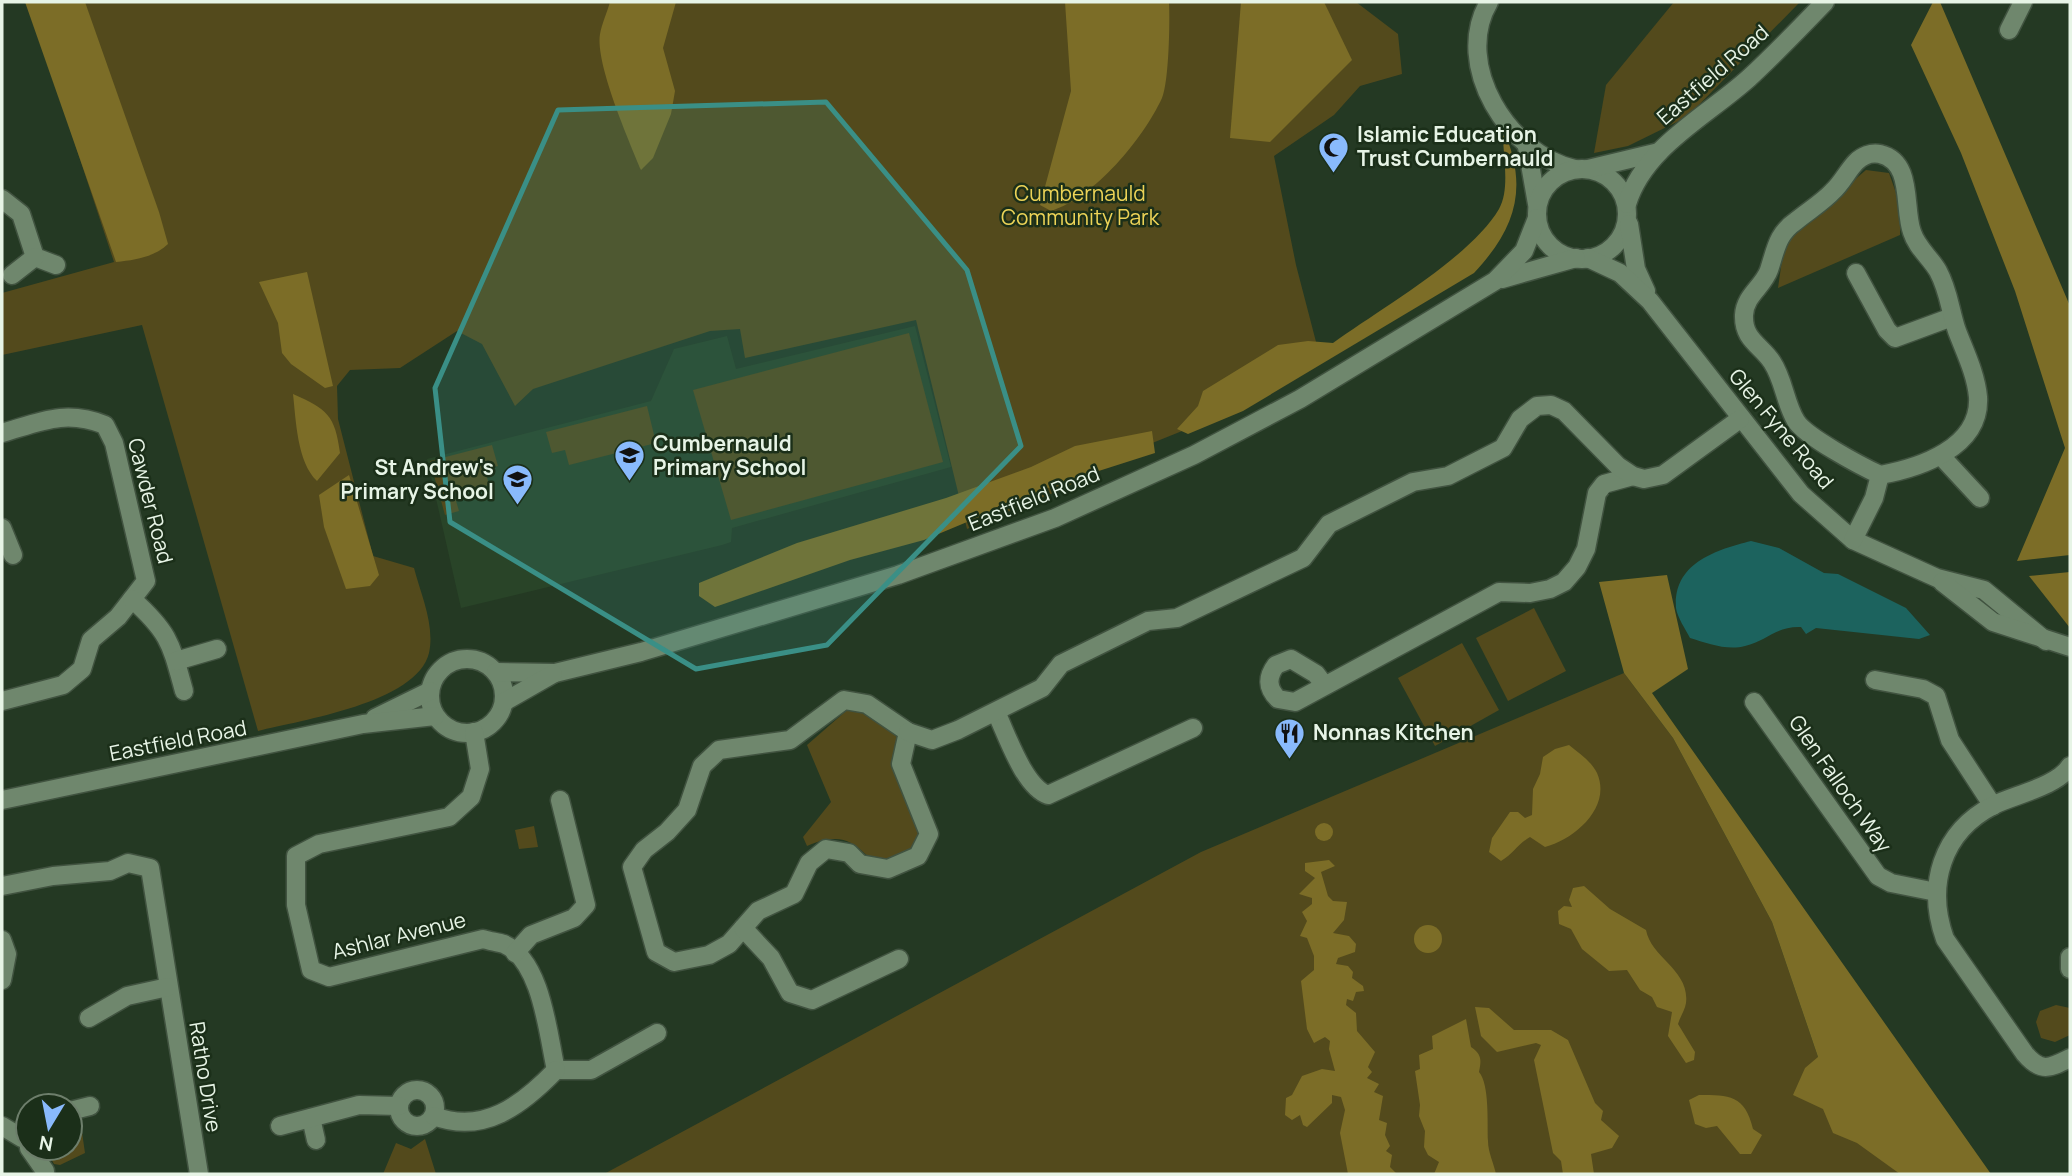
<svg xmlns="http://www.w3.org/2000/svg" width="2072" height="1176" viewBox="0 0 2072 1176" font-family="Manrope,sans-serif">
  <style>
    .built { fill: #294428 }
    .green { fill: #534a1c }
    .forest { fill: #7c6d27 }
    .water { fill: #1c635e }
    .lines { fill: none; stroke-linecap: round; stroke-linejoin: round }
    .minor-casing { stroke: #415340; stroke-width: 21 }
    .minor { stroke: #6f876d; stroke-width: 18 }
    .marked { fill: #3a8f86; fill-opacity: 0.2; stroke: #3a8f86; stroke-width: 5; stroke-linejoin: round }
    .labels { text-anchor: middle; stroke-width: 5; stroke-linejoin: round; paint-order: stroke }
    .street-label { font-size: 21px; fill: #e7f4e6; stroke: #1b2f19 }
    .poi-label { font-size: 21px; font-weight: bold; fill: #e7f4e6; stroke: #1b2f19; text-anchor: start }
    .park-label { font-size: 21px; fill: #ecd357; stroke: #1b2f19 }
  </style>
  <rect width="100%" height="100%" fill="#243923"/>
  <path class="built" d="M 915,326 L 951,467 L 732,528 L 731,542 L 722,545 L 461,608 L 427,459 L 651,401 L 674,349 L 727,336 L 736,369 Z"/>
  <g class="green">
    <path d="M 28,2 L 1356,2 L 1398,34 L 1402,74 L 1360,86 L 1334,115 L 1274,156 L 1296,265 L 1321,361 L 1197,425 L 1120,456 L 1065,488 L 967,529 L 916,320 L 745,358 L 740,329 L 710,331 L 533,389 L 515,406 L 482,344 L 457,331 L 400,368 L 350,370 L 337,386 L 338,419 L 373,556 L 414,568 C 421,595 435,625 429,653 C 417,703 301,720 258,731 L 142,325 L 2,355 L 2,293 L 114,262 Z"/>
    <path d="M 1674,2 L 1800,2 L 1687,117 L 1628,146 L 1594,153 L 1606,85 Z"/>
    <path d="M 1866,170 L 1889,173 L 1901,207 L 1900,235 L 1778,288 L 1785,239 Z"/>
    <path d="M 909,333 L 943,462 L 731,520 L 693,390 Z"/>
    <path d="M 647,406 L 656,443 L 569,465 L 565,450 L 552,453 L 546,432 Z"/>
    <path d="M 492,445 L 498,466 L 485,469 L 489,485 L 454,494 L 459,511 L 445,515 L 430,461 Z"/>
    <path d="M 1534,608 L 1566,671 L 1508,701 L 1476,638 Z"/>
    <path d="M 1462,643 L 1499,710 L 1435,746 L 1398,678 Z"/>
    <path d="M 1624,673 L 1673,738 L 1772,922 L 1818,1057 L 1906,1174 L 604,1174 L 1201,852 Z"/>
    <path d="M 854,709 L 896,729 L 899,738 L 891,766 L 923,835 L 919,846 C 910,851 898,859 888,862 C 860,868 862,822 807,846 L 803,837 L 831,802 L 807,745 L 846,711 Z"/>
    <path d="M 534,826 L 538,847 L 519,849 L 515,830 Z"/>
    <path d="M 2056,1005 L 2070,1008 L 2070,1035 L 2055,1042 L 2041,1038 L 2036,1022 L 2040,1011 Z"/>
    <path d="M 80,1118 L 85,1153 L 60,1165 L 54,1164 L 45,1148 L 70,1148 L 70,1123 Z"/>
    <path d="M 425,1139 L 436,1174 L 383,1174 L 396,1143 L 411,1149 Z"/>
  </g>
  <g class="forest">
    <path d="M 25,2 L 85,2 L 159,212 L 168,244 C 154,257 136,260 116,262 Z"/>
    <path d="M 610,2 L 676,2 L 663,48 L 675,91 L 671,114 L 653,158 L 641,170 C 629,141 595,63 600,34 C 602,23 607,13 610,2 Z"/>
    <path d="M 1065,2 L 1169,2 C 1170,21 1169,82 1162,98 C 1143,139 1095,197 1051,211 L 1040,205 L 1071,91 Z"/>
    <path d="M 1241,2 L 1324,2 L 1352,60 L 1270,142 L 1230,138 Z"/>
    <path d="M 1933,2 L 1940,2 L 2070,306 L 2070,555 L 2017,561 L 2065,448 L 2015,291 L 1961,153 L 1911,45 Z"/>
    <path d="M 1503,129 C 1529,187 1516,228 1474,273 L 1243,411 L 1188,434 L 1177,429 L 1198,406 L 1203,391 L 1278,345 L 1308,341 L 1333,343 C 1380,309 1470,258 1499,209 C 1511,188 1502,152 1503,129 Z"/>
    <path d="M 307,272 L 333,386 L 325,388 L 291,364 L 282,353 L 278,323 L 259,282 Z"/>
    <path d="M 293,394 C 327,409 335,415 340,453 L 317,481 C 297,462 296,420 293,394 Z"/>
    <path d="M 1152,431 L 1155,453 L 1058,484 L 924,540 L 850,560 L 715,607 L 699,596 L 699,583 L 797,543 L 946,498 L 1031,467 L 1075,446 Z"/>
    <path d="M 349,475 L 379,575 L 370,586 L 346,589 L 324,527 L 319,495 Z"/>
    <path d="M 2070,572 L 2070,628 L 2029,576 Z"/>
    <path d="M 1667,575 L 1688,669 L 1652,693 L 1991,1174 L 1900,1174 L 1857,1143 L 1833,1133 L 1823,1109 L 1793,1095 L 1805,1068 L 1818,1057 L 1772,922 L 1673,738 L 1624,673 L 1599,582 Z"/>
    <path d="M 1569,745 C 1579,753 1591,761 1597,773 C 1612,807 1575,839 1545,847 L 1530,837 C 1518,844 1513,854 1501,861 L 1489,852 L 1492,838 L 1510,812 L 1518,812 L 1525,818 L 1532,815 L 1533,789 L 1540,774 L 1543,757 L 1555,749 Z"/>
    <circle cx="1324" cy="832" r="9"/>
    <path d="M 1329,860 L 1335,866 L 1321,872 L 1328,896 L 1333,901 L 1347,902 L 1344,920 L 1333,933 L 1349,936 L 1356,944 L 1355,952 L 1338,958 L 1336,964 L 1348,966 L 1353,972 L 1352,978 L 1363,986 L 1364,991 L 1356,992 L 1353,1001 L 1347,999 L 1346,1005 L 1356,1013 L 1357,1031 L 1375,1052 L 1368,1067 L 1372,1072 L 1367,1078 L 1379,1084 L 1374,1092 L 1383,1096 L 1379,1120 L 1387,1123 L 1385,1135 L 1390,1146 L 1386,1151 L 1392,1155 L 1390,1167 L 1397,1174 L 1348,1174 L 1340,1133 L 1345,1110 L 1341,1097 L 1332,1095 L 1332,1103 L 1307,1127 L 1303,1125 L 1300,1115 L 1292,1120 L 1285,1115 L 1286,1098 L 1292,1095 L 1302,1076 L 1322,1069 L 1335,1071 L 1329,1049 L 1330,1041 L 1325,1037 L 1314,1043 L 1307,1029 L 1301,981 L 1314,970 L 1314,956 L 1307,938 L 1300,936 L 1307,921 L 1302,912 L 1312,904 L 1312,898 L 1299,894 L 1315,878 L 1305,871 L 1305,863 Z"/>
    <path d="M 1584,886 L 1610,909 L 1646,930 C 1651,958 1690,970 1686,1003 C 1685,1010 1680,1017 1678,1024 L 1695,1052 L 1694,1060 L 1686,1063 L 1668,1036 L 1672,1012 L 1657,1007 L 1652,997 L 1640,990 L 1627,970 L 1609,971 L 1582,949 L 1571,929 L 1559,924 L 1558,911 L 1564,906 L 1572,907 L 1569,900 L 1573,888 Z"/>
    <circle cx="1428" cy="939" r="14"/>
    <path d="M 1475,1007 L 1489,1008 L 1514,1030 L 1551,1030 L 1568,1040 L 1595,1103 L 1603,1111 L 1601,1120 L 1619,1136 L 1612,1148 L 1591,1154 L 1594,1174 L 1563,1174 L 1561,1161 L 1553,1153 L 1534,1060 L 1541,1045 L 1536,1043 L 1497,1052 L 1481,1036 Z"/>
    <path d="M 1466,1019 L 1471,1047 C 1481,1054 1482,1059 1479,1072 C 1490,1085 1487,1125 1488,1141 C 1488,1152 1494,1164 1496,1174 L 1434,1174 L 1439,1162 L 1428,1155 L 1424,1147 L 1425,1131 L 1419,1116 L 1420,1105 L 1415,1071 L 1420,1069 L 1419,1055 L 1433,1049 L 1432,1036 Z"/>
    <path d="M 1699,1095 C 1729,1095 1745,1095 1753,1129 L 1762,1135 L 1751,1154 L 1740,1154 L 1717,1126 L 1706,1128 L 1695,1124 L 1689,1100 Z"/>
  </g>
  <path class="water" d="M 1751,541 L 1779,548 L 1824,573 L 1838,574 L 1906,608 L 1930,635 L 1919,639 L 1816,628 L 1806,634 L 1801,627 C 1776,626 1767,641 1745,646 C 1727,651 1707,643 1690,638 C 1686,630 1677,617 1676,608 C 1673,563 1716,550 1751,541 Z"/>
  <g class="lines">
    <defs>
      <g id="minor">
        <path d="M 1489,2 C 1452,65 1509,155 1575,169"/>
        <path d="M 2009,30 L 2023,2"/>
        <path d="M 1527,147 L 1537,204"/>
        <circle cx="1582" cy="214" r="45"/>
        <path d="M 1588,169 L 1659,152"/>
        <path d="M 2,199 L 21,214 L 35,257 L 56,265"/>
        <path d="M 1627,204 C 1644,147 1707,116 1749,78 C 1775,54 1800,28 1825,2"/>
        <path d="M 1629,224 L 1636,269 L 1646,291"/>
        <path d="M 1588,258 L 1620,273 L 1650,301 L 1801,494 L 1853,540 L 1937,578 L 1984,590 L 2046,641"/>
        <path d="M 1856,273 L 1887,330 L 1895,338 L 1952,317"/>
        <path d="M 12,275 L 35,257"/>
        <path d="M 1502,279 L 1576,258"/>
        <path d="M 2,433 C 40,422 65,409 105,425 L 114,443 L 146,581 L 118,617 L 91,640 L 82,669 L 63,685 L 2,701"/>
        <path d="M 1942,457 L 1980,498"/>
        <path d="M 2,528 L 13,555"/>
        <path d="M 1853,540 L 1874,498 L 1880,475 C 1919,468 1981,448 1978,397 C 1976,374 1965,352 1957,331 C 1950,311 1949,291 1938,271 C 1930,257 1917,248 1912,232 C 1903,208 1914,162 1880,154 C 1871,152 1862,156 1856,162 C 1848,170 1842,183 1833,191 C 1823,202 1808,211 1796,221 C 1777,234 1776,249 1769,270 C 1763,287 1745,295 1744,315 C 1743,340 1761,345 1772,362 C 1784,380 1785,403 1796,421 C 1806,437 1861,466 1880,475"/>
        <path d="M 1942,582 L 1993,622 L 2070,647"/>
        <path d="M 132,599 C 170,633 171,644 184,691"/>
        <circle cx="467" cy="696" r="37"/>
        <path d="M 176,661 L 217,649"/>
        <path d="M 496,672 L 555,673 L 641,652 L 898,575 L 1055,518 L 1194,455 L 1300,399 L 1495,281 L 1524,251 L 1537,218"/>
        <path d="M 1875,680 L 1923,689 L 1936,696 L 1950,740 L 1993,806"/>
        <path d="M 1325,686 L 1316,674 L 1291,659 L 1276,665 C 1267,677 1267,688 1278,699 L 1295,702 L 1499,592 L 1530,593 L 1550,589 L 1564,582 L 1577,567 L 1586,549 L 1597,493 L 1604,484 L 1633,476"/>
        <path d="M 844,700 L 867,704 L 908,732 L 901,764 L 929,834 L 918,856 L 888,869 L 860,864 L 849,853 L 826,849 L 809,863 L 794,894 L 758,911 L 729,944 L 709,955 L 674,962 L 656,952 L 632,867 L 644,850 L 667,832 L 687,810 L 702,766 L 719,750 L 790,740 Z"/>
        <path d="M 504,702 L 553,674"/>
        <path d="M 1754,702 L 1878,876 L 1891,883 L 1936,892"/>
        <path d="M 996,712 C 1007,735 1024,787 1048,795 L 1193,728"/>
        <path d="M 375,718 L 430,691"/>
        <path d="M 474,732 L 480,769 L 471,797 L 449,817 L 319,844 L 296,856 L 296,905 L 311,970 L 329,977 L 483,939 C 489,941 497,942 504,944 C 542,961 548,1035 556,1070"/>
        <path d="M 908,732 L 932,740 L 958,730 L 1042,688 L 1061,664 L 1148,621 L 1177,618 L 1303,558 L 1329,524 L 1413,482 L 1448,476 L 1503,448 L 1520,419 L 1537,406 L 1551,405 L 1564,411 L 1618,466 L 1633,476 L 1644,479 L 1663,475 L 1740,419"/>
        <path d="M 2070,766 C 2058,786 2014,795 1994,805 C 1941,832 1926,886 1945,939 L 2025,1054 C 2041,1073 2050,1068 2070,1058"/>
        <path d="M 2,800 L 363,724 L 435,716"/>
        <path d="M 2,886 L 53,876 L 110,871 L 128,863 L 150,868 L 199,1174"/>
        <path d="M 743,928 L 771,958 L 790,993 L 812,1000 L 899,959"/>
        <path d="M 2,940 L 7,954 L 2,980"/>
        <path d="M 515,953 L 531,935 L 574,918 L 586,905 L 560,800"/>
        <path d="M 2070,957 L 2070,969"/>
        <path d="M 89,1018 L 127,996 L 168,987"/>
        <path d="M 556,1070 L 591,1070 L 657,1033"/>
        <circle cx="417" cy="1108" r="18"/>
        <path d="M 70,1111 L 90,1106"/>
        <path d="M 434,1116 C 484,1135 522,1105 556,1070"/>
        <path d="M 311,1118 L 316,1140"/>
        <path d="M 2,1126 L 22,1138"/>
        <path d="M 280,1126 L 359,1105 L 399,1106"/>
        <path d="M 29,1148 L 45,1171"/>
      </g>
    </defs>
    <use href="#minor" class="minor-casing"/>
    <use href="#minor" class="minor"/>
  </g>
  <path class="marked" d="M 826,102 L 967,270 L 1021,446 L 827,645 L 696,669 L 450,522 L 435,388 L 558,110 Z"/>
  <defs>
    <symbol id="mosque-pin" viewBox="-11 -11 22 30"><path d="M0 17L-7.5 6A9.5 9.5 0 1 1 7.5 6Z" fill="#89bafc" stroke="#1b2f19"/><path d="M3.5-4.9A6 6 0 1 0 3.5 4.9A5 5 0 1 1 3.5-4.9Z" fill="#111"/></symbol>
    <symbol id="school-pin" viewBox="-11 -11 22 30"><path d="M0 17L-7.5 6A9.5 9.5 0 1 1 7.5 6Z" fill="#89bafc" stroke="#1b2f19"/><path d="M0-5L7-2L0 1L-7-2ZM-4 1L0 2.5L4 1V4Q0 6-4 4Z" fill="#111"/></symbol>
    <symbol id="restaurant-pin" viewBox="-11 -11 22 30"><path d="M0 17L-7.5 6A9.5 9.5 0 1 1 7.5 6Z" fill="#89bafc" stroke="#1b2f19"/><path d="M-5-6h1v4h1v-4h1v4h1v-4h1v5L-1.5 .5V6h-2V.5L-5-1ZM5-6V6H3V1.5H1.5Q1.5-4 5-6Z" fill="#111"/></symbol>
  </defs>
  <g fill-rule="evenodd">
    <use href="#mosque-pin" x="1316" y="130" width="35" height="47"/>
    <use href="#school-pin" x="612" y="438" width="35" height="47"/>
    <use href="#school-pin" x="500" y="462" width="35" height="47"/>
    <use href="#restaurant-pin" x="1272" y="716" width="35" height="47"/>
  </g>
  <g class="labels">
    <g class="street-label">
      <text transform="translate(1713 75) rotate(-41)" y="7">Eastfield Road</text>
      <text transform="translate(1781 429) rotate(50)" y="7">Glen Fyne Road</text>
      <text transform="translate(1034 499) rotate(-22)" y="7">Eastfield Road</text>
      <text transform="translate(150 501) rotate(76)" y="7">Cawder Road</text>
      <text transform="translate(178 741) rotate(-11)" y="7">Eastfield Road</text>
      <text transform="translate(1840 784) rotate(55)" y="7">Glen Falloch Way</text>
      <text transform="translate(399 936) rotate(-14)" y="7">Ashlar Avenue</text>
      <text transform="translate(205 1077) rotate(81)" y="7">Ratho Drive</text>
    </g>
    <g class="poi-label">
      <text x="1357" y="142">Islamic Education<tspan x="1357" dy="24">Trust Cumbernauld</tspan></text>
      <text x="653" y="451">Cumbernauld<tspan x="653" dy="24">Primary School</tspan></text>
      <text x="494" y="475" text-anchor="end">St Andrew's<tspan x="494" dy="24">Primary School</tspan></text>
      <text x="1313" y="740">Nonnas Kitchen</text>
    </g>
    <g class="park-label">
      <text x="1080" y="201">Cumbernauld<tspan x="1080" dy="24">Community Park</tspan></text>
    </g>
  </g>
  <rect width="2072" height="1176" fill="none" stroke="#e7f4e6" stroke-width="7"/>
  <g transform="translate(49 1127) rotate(190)"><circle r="33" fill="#1b2f19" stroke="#6d7e6b" stroke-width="2"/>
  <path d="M0-5L12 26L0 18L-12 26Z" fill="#89bafc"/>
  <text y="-10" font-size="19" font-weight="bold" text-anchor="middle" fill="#e7f4e6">N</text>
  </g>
</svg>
